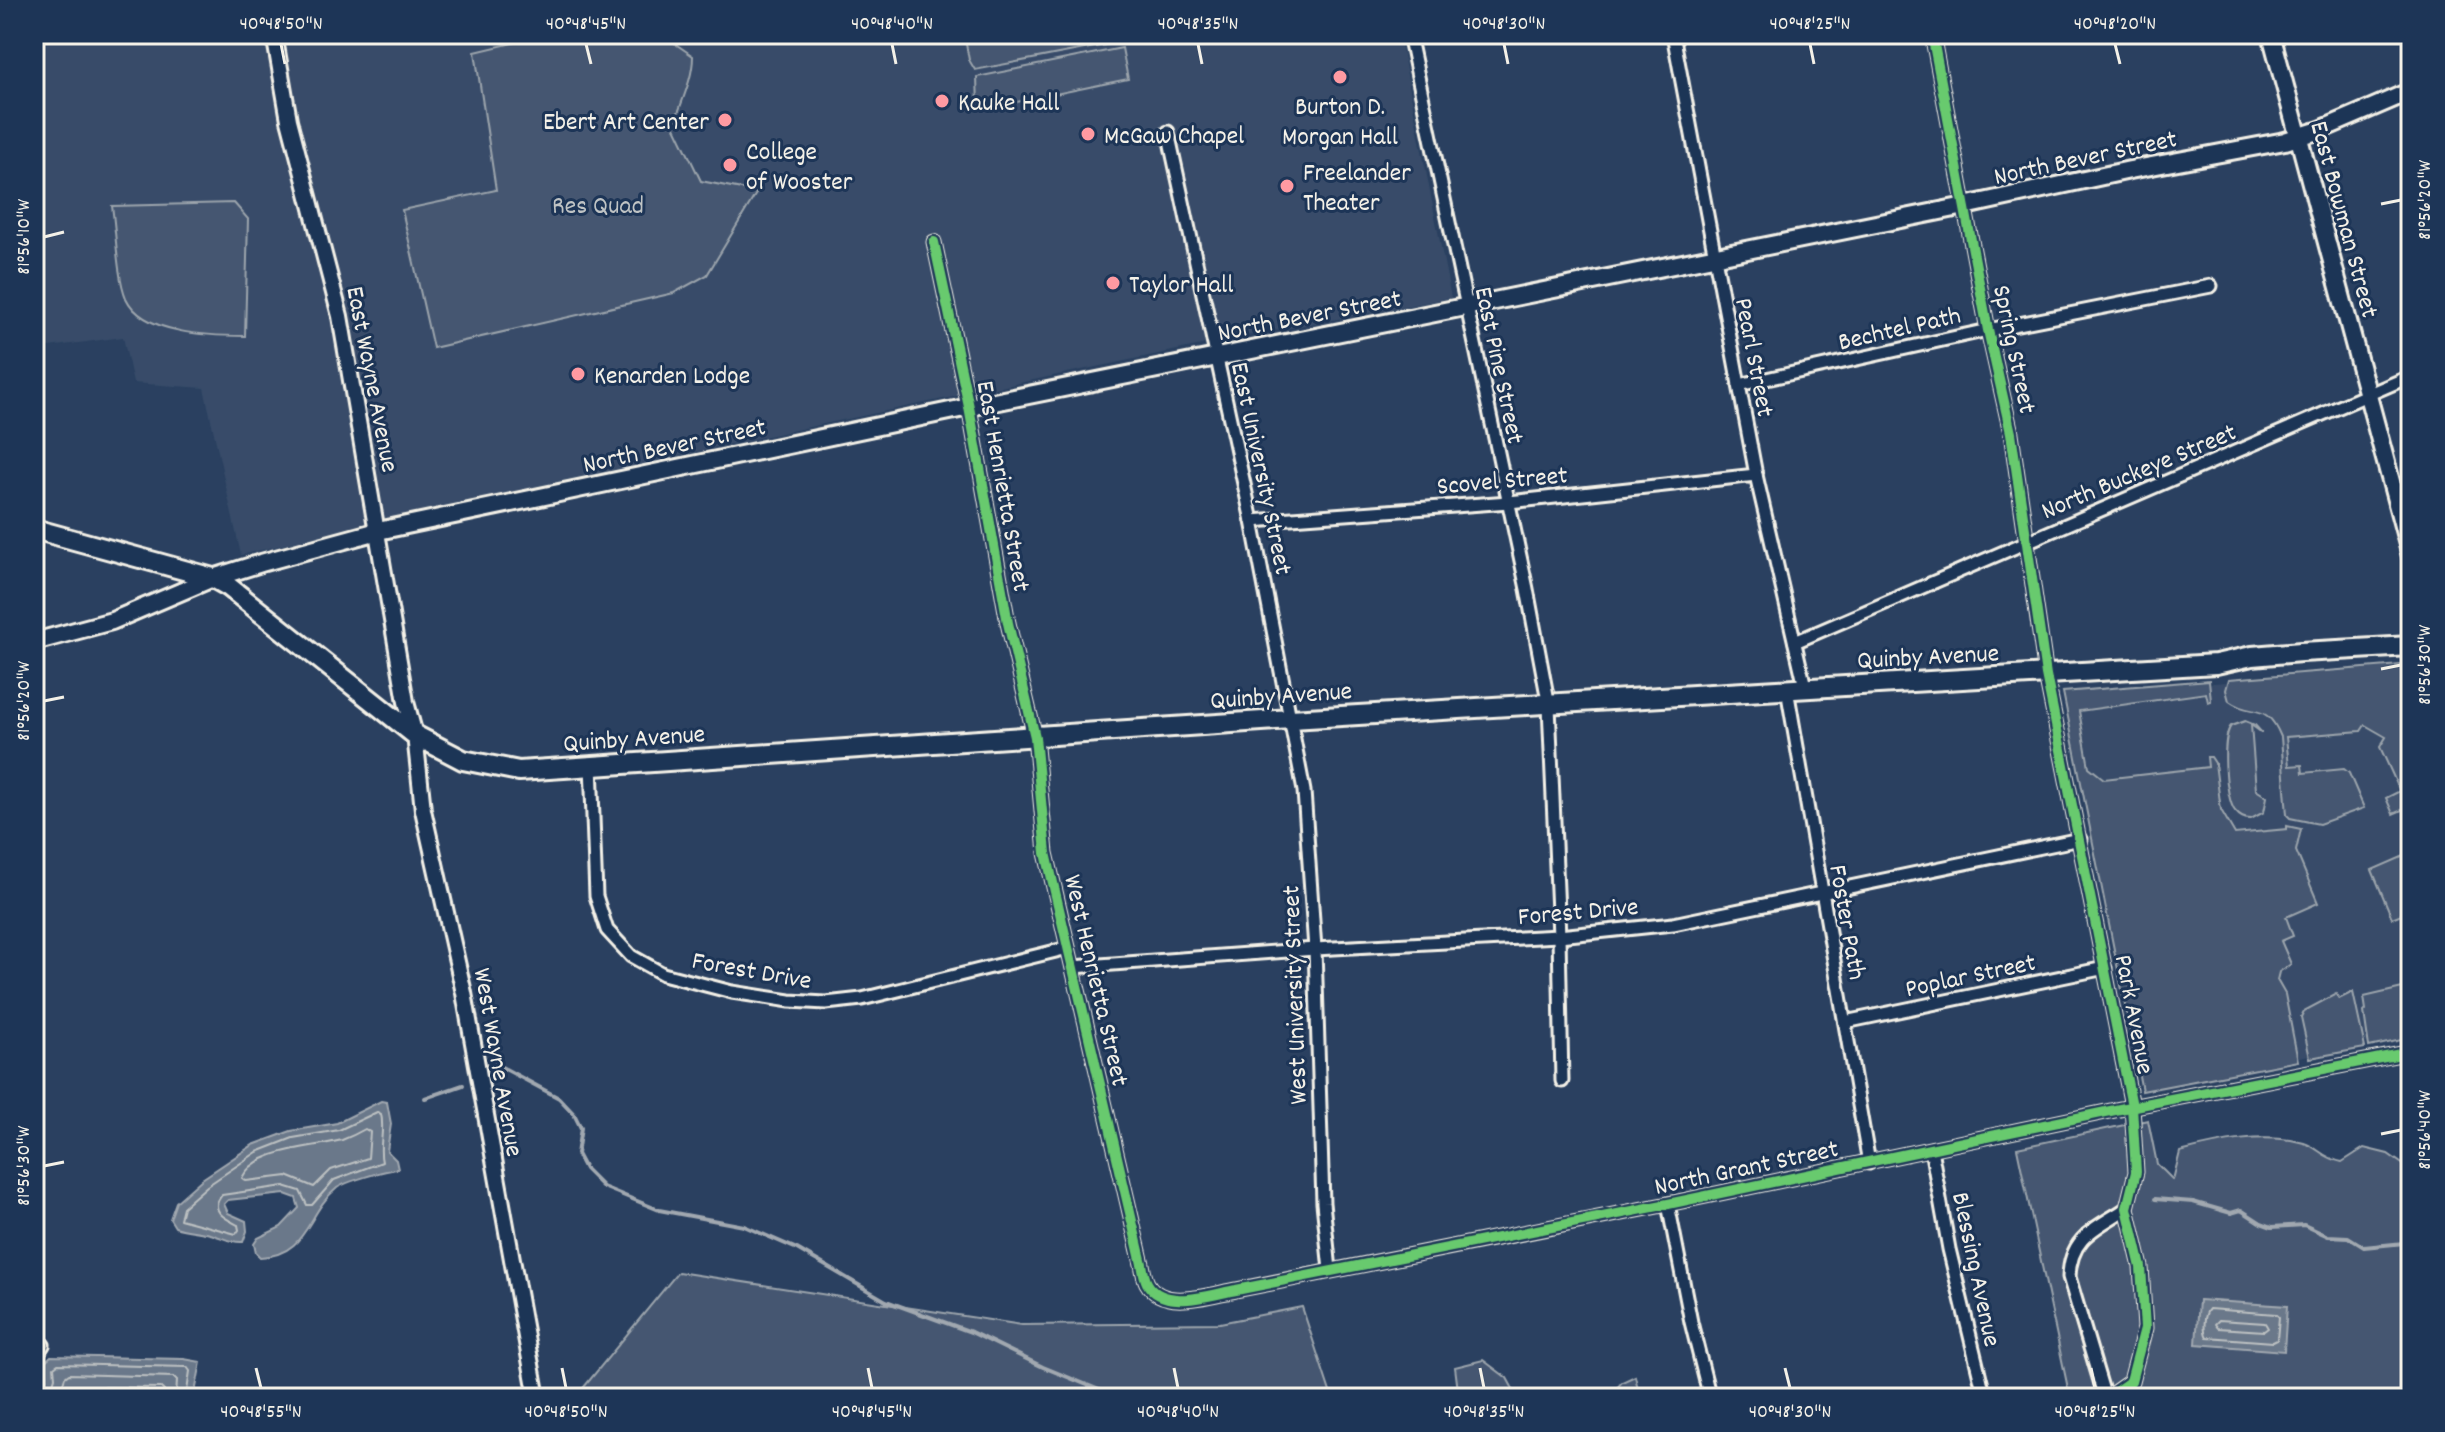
<svg xmlns="http://www.w3.org/2000/svg" width="2445" height="1432" viewBox="0 0 2445 1432" font-family="Dekko,sans-serif">
  <style>
    .built { fill: #374c69 }
    .green { fill: #445771; stroke: #9ca4ac; stroke-width: 2 }
    .water { fill: #6a788a; stroke: #a1a8b0; stroke-width: 2 }
    .lines { fill: none; stroke-linecap: round; stroke-linejoin: round }
    .shore { stroke: #bdc1c2; stroke-width: 2 }
    .stream { stroke: #a1a8b0; stroke-width: 4 }
    .minor-casing { stroke: #f4f1e8; stroke-width: 17 }
    .tertiary-casing { stroke: #f4f1e8; stroke-width: 20 }
    .secondary-casing { stroke: #f4f1e8; stroke-width: 22 }
    .primary-casing { stroke: #f4f1e8; stroke-width: 24 }
    .minor { stroke: #1d3557; stroke-width: 11 }
    .tertiary { stroke: #1d3557; stroke-width: 14 }
    .secondary { stroke: #1d3557; stroke-width: 16 }
    .primary { stroke: #1d3557; stroke-width: 18 }
    .cycleway-casing { stroke: #1d3557; stroke-width: 15 }
    .cycleway { stroke: #67ca6e; stroke-width: 10 }
    .ticks { fill: none; stroke: #f4f1e8; stroke-width: 3 }
    .poi-dot { fill: #ff9aa2; stroke: #1d3557; stroke-width: 3 }
    .labels { text-anchor: middle; stroke-width: 6; stroke-linejoin: round; paint-order: stroke }
    .poi-label { font-size: 26px; fill: #f4f1e8; stroke: #1d3557; text-anchor: start }
    .street-label { font-size: 26px; fill: #f4f1e8; stroke: #1d3557 }
    .park-label { font-size: 26px; fill: #bfc3c4; stroke: #1d3557 }
    .neatline { fill: none; stroke: #f4f1e8; stroke-width: 3 }
    .ticks-label { font-size: 20px; text-anchor: middle; fill: #f4f1e8 }
  </style>
  <rect width="100%" height="100%" fill="#2a4060"/>
  <filter id="ink" filterUnits="userSpaceOnUse"><feTurbulence type="fractalNoise" baseFrequency=".0125" numOctaves="2"/><feDisplacementMap in="SourceGraphic" scale="16" xChannelSelector="R" yChannelSelector="G"/><feConvolveMatrix kernelMatrix="1 2 1 2 8 2 1 2 1" color-interpolation-filters="sRGB"/></filter>
  <g filter="url(#ink)">
    <g class="built">
      <path d="M 34,34 L 1399,34 L 1451,298 L 1225,340 L 814,426 L 423,511 L 241,555 L 204,388 L 133,383 L 123,337 L 34,349 Z"/>
      <path d="M 2400,669 L 2411,676 L 2411,1034 L 2143,1089 L 2067,694 Z"/>
    </g>
    <g class="green">
      <path d="M 551,34 L 661,34 L 693,56 C 693,79 681,102 674,125 L 701,181 L 757,192 L 707,275 L 674,293 L 433,348 L 402,210 L 496,190 L 475,52 Z"/>
      <path d="M 993,34 L 1121,34 L 1121,42 L 975,70 L 969,60 L 966,44 L 970,39 Z"/>
      <path d="M 1122,48 L 1128,79 L 983,109 L 978,105 L 977,77 Z"/>
      <path d="M 234,203 L 248,219 L 245,336 C 212,336 143,335 126,298 C 117,277 116,231 112,206 Z"/>
      <path d="M 2401,665 L 2411,670 L 2411,806 L 2393,814 L 2386,798 L 2400,791 L 2380,747 L 2386,737 L 2365,725 L 2361,731 L 2286,737 L 2289,766 L 2302,765 L 2303,773 L 2344,769 L 2349,773 L 2364,808 L 2319,824 L 2290,818 L 2287,815 L 2281,737 C 2266,700 2252,718 2229,701 L 2226,690 L 2229,679 Z"/>
      <path d="M 2209,680 L 2211,701 L 2208,702 L 2206,693 L 2079,711 L 2089,767 L 2104,779 L 2208,767 L 2207,757 L 2211,757 L 2215,763 L 2221,810 L 2235,834 L 2287,829 L 2287,826 L 2301,829 L 2296,851 L 2318,903 L 2286,917 L 2293,936 L 2281,941 L 2291,964 L 2279,972 L 2277,980 L 2285,994 L 2298,1061 L 2142,1091 L 2063,692 Z"/>
      <path d="M 2245,721 L 2255,725 L 2262,733 L 2251,725 L 2256,790 L 2267,797 L 2264,812 L 2251,819 C 2244,819 2240,817 2235,811 C 2225,798 2221,738 2231,726 Z"/>
      <path d="M 2411,853 L 2411,910 L 2392,918 L 2372,870 Z"/>
      <path d="M 2411,986 L 2411,1038 L 2369,1047 L 2364,1012 L 2366,1010 L 2364,997 Z"/>
      <path d="M 2353,992 L 2365,1048 L 2310,1058 L 2301,1017 L 2304,1011 L 2336,994 L 2339,999 Z"/>
      <path d="M 2148,1120 L 2157,1164 L 2173,1180 L 2180,1152 C 2218,1142 2264,1132 2304,1143 C 2318,1147 2322,1158 2342,1162 L 2364,1148 L 2388,1154 L 2411,1170 L 2411,1398 L 2070,1398 L 2017,1148 Z"/>
      <path d="M 678,1272 L 1022,1325 L 1220,1323 L 1302,1307 L 1332,1398 L 575,1398 Z"/>
      <path d="M 1483,1360 L 1507,1378 L 1518,1398 L 1459,1398 L 1455,1367 Z"/>
      <path d="M 1635,1376 L 1640,1398 L 1608,1398 L 1622,1382 Z"/>
    </g>
    <g class="water">
      <path d="M 381,1101 L 387,1102 L 391,1124 L 387,1151 L 396,1160 L 398,1169 C 386,1170 345,1182 337,1188 C 306,1213 309,1255 260,1257 L 256,1253 L 254,1244 L 258,1238 L 281,1227 L 299,1208 L 296,1198 L 285,1194 L 228,1200 L 224,1204 L 228,1213 L 246,1221 L 247,1231 L 243,1242 C 230,1243 222,1237 210,1234 C 198,1231 187,1231 175,1227 L 170,1219 L 176,1202 L 202,1179 L 253,1145 L 291,1131 L 337,1123 Z"/>
      <path d="M 2199,1300 L 2287,1306 L 2284,1351 L 2196,1344 Z"/>
      <path d="M 51,1356 L 184,1359 L 201,1362 L 194,1398 L 39,1398 L 47,1375 L 43,1363 Z"/>
    </g>
    <g class="lines">
      <g class="shore">
        <path d="M 377,1112 L 381,1114 C 385,1130 378,1146 382,1162 L 334,1180 L 312,1205 L 307,1205 L 300,1191 L 284,1186 L 222,1195 C 208,1211 226,1219 238,1225 L 239,1230 L 236,1234 L 180,1219 L 183,1207 L 207,1186 L 257,1152 L 293,1138 L 339,1130 Z"/>
        <path d="M 365,1129 L 370,1132 L 368,1158 L 331,1170 L 314,1187 L 287,1176 L 246,1181 L 242,1178 C 256,1148 314,1148 342,1140 C 350,1137 358,1133 365,1129 Z"/>
        <path d="M 2209,1309 L 2276,1314 L 2279,1317 L 2277,1340 L 2273,1342 L 2207,1337 C 2203,1331 2204,1314 2209,1309 Z"/>
        <path d="M 2219,1320 L 2265,1323 L 2268,1328 L 2264,1331 L 2218,1328 L 2215,1324 Z"/>
        <path d="M 48,1398 L 55,1377 L 54,1367 L 58,1364 L 187,1367 L 190,1371 L 186,1398"/>
        <path d="M 58,1398 L 65,1377 L 69,1374 L 174,1377 L 177,1380 L 176,1398"/>
        <path d="M 71,1398 L 78,1387 L 161,1388 L 164,1391 L 164,1398"/>
      </g>
      <g class="stream">
        <path d="M 496,1064 L 559,1098 L 574,1114 L 581,1128 L 577,1154 L 585,1169 L 603,1187 L 659,1210 L 744,1226 L 797,1249 L 886,1301 L 971,1332 L 1043,1367 L 1119,1398"/>
        <path d="M 425,1098 L 463,1085"/>
        <path d="M 2155,1199 L 2193,1202 L 2231,1213 L 2241,1210 L 2261,1223 L 2272,1227 L 2304,1225 L 2328,1236 L 2348,1237 L 2364,1247 L 2404,1243 L 2411,1246"/>
      </g>
      <defs>
        <g id="minor">
          <path d="M 1409,34 L 1527,589 L 1549,706 L 1559,936 L 1562,1081"/>
          <path d="M 1673,34 L 1756,475 L 1805,687"/>
          <path d="M 1932,34 L 1988,330 L 2011,433 L 2046,675 L 2132,1106 L 2136,1172 L 2127,1208 L 2141,1267 L 2145,1328 L 2131,1381 L 2107,1398"/>
          <path d="M 1168,132 L 1252,521 L 1304,791 L 1315,949 L 1323,1203 L 1330,1270"/>
          <path d="M 934,242 L 969,407 L 1008,623 L 1035,737 L 1046,853 L 1142,1264 C 1143,1270 1144,1277 1147,1283 C 1163,1312 1212,1294 1236,1290 L 1668,1204 L 2120,1109 L 2411,1052"/>
          <path d="M 1739,385 L 1988,330 L 2211,286"/>
          <path d="M 1252,521 L 1509,502 L 1756,475"/>
          <path d="M 1795,642 L 2411,376"/>
          <path d="M 1787,689 L 1869,1163"/>
          <path d="M 591,764 L 596,896 L 607,930 L 631,956 L 663,974 L 732,992 L 790,1001 L 826,1003 L 862,999 L 1068,948"/>
          <path d="M 1073,967 L 1315,949 L 1559,936 L 1673,924 L 2080,839"/>
          <path d="M 1845,1022 L 2105,968"/>
          <path d="M 1931,1149 L 1949,1249 L 1985,1398"/>
          <path d="M 1668,1204 L 1691,1322 L 1710,1398"/>
          <path d="M 34,1334 L 43,1345 L 34,1359"/>
          <path d="M 2105,1398 L 2069,1277 C 2070,1236 2097,1228 2127,1208"/>
        </g>
        <path id="tertiary" d="M 274,34 L 289,120 L 340,316 L 406,702 L 415,735 L 423,810 L 464,993 L 537,1398"/>
        <g id="secondary">
          <path d="M 2271,34 L 2411,556"/>
          <path d="M 34,642 L 112,621 L 213,578 L 261,563 L 378,531 L 969,407 L 1965,206 L 2130,170 L 2285,141 L 2320,130 L 2411,91"/>
        </g>
        <path id="primary" d="M 34,529 L 213,578 L 229,587 L 415,735 L 463,760 L 519,771 L 1291,719 L 2216,664 L 2252,656 L 2301,652 L 2411,646"/>
      </defs>
      <use href="#minor" class="minor-casing"/>
      <use href="#tertiary" class="tertiary-casing"/>
      <use href="#secondary" class="secondary-casing"/>
      <use href="#primary" class="primary-casing"/>
      <use href="#minor" class="minor"/>
      <use href="#tertiary" class="tertiary"/>
      <use href="#secondary" class="secondary"/>
      <use href="#primary" class="primary"/>
      <defs>
        <g id="cycleway">
          <path d="M 1932,34 L 1988,330 L 2011,433 L 2046,675 L 2132,1106 L 2136,1172 L 2127,1208 L 2141,1267 L 2145,1328 L 2131,1381 L 2107,1398"/>
          <path d="M 934,242 L 969,407 L 1008,623 L 1035,737 L 1046,853 L 1142,1264 C 1143,1270 1144,1277 1147,1283 C 1163,1312 1212,1294 1236,1290 L 1668,1204 L 2120,1109 L 2411,1052"/>
        </g>
      </defs>
      <use href="#cycleway" class="cycleway-casing"/>
      <use href="#cycleway" class="cycleway"/>
    </g>
  </g>
  <path class="ticks" d="M 281,44 L 285,64M 586,44 L 591,64M 892,44 L 896,64M 1198,44 L 1202,64M 1504,44 L 1508,64M 1810,44 L 1814,64M 2115,44 L 2120,64M 2381,204 L 2401,200M 44,237 L 64,232M 2381,669 L 2401,665M 44,701 L 64,697M 2381,1134 L 2401,1130M 44,1166 L 64,1162M 256,1368 L 261,1388M 562,1368 L 566,1388M 868,1368 L 872,1388M 1174,1368 L 1178,1388M 1480,1368 L 1484,1388M 1785,1368 L 1790,1388M 2091,1368 L 2095,1388"/>
  <g class="poi-dot">
    <circle cx="1340" cy="77" r="8"/>
    <circle cx="942" cy="101" r="8"/>
    <circle cx="725" cy="120" r="8"/>
    <circle cx="1088" cy="134" r="8"/>
    <circle cx="730" cy="165" r="8"/>
    <circle cx="1287" cy="186" r="8"/>
    <circle cx="1113" cy="283" r="8"/>
    <circle cx="578" cy="374" r="8"/>
  </g>
  <g class="labels">
    <g class="poi-label">
      <text x="958" y="110">Kauke Hall</text>
      <text x="1340" y="114" text-anchor="middle">Burton D.<tspan x="1340" dy="30">Morgan Hall</tspan></text>
      <text x="709" y="129" text-anchor="end">Ebert Art Center</text>
      <text x="1104" y="143">McGaw Chapel</text>
      <text x="746" y="159">College<tspan x="746" dy="30">of Wooster</tspan></text>
      <text x="1303" y="180">Freelander<tspan x="1303" dy="30">Theater</tspan></text>
      <text x="1129" y="292">Taylor Hall</text>
      <text x="594" y="383">Kenarden Lodge</text>
    </g>
    <g class="street-label">
      <text transform="translate(2085 156) rotate(-12)" y="9">North Bever Street</text>
      <text transform="translate(2346 219) rotate(75)" y="9">East Bowman Street</text>
      <text transform="translate(1309 314) rotate(-11)" y="9">North Bever Street</text>
      <text transform="translate(1899 327) rotate(-13)" y="9">Bechtel Path</text>
      <text transform="translate(2016 349) rotate(78)" y="9">Spring Street</text>
      <text transform="translate(1756 357) rotate(79)" y="9">Pearl Street</text>
      <text transform="translate(1501 365) rotate(78)" y="9">East Pine Street</text>
      <text transform="translate(374 379) rotate(79)" y="9">East Wayne Avenue</text>
      <text transform="translate(674 444) rotate(-12)" y="9">North Bever Street</text>
      <text transform="translate(1263 468) rotate(78)" y="9">East University Street</text>
      <text transform="translate(2138 470) rotate(-23)" y="9">North Buckeye Street</text>
      <text transform="translate(1502 479) rotate(-5)" y="9">Scovel Street</text>
      <text transform="translate(1005 486) rotate(80)" y="9">East Henrietta Street</text>
      <text transform="translate(1928 655) rotate(-3)" y="9">Quinby Avenue</text>
      <text transform="translate(1281 694) rotate(-4)" y="9">Quinby Avenue</text>
      <text transform="translate(634 737) rotate(-4)" y="9">Quinby Avenue</text>
      <text transform="translate(1578 910) rotate(-5)" y="9">Forest Drive</text>
      <text transform="translate(1849 922) rotate(80)" y="9">Foster Path</text>
      <text transform="translate(752 969) rotate(10)" y="9">Forest Drive</text>
      <text transform="translate(1970 974) rotate(-12)" y="9">Poplar Street</text>
      <text transform="translate(1098 980) rotate(77)" y="9">West Henrietta Street</text>
      <text transform="translate(1293 995) rotate(-92)" y="9">West University Street</text>
      <text transform="translate(2136 1014) rotate(79)" y="9">Park Avenue</text>
      <text transform="translate(500 1062) rotate(80)" y="9">West Wayne Avenue</text>
      <text transform="translate(1746 1166) rotate(-12)" y="9">North Grant Street</text>
      <text transform="translate(1978 1269) rotate(78)" y="9">Blessing Avenue</text>
    </g>
    <g class="park-label">
      <text x="598" y="213">Res Quad</text>
    </g>
  </g>
  <rect width="2445" height="1432" fill="none" stroke="#1d3557" stroke-width="88"/>
  <rect x="44" y="44" width="2357" height="1344" class="neatline"/>
  <g class="ticks-label">
    <text x="281" y="29">40°48'50"N</text>
    <text x="586" y="29">40°48'45"N</text>
    <text x="892" y="29">40°48'40"N</text>
    <text x="1198" y="29">40°48'35"N</text>
    <text x="1504" y="29">40°48'30"N</text>
    <text x="1810" y="29">40°48'25"N</text>
    <text x="2115" y="29">40°48'20"N</text>
    <text transform="translate(2423 200) rotate(-90)" y="7">81°56'20"W</text>
    <text transform="translate(22 237) rotate(-90)" y="7">81°56'10"W</text>
    <text transform="translate(2423 665) rotate(-90)" y="7">81°56'30"W</text>
    <text transform="translate(22 701) rotate(-90)" y="7">81°56'20"W</text>
    <text transform="translate(2423 1130) rotate(-90)" y="7">81°56'40"W</text>
    <text transform="translate(22 1166) rotate(-90)" y="7">81°56'30"W</text>
    <text x="261" y="1417">40°48'55"N</text>
    <text x="566" y="1417">40°48'50"N</text>
    <text x="872" y="1417">40°48'45"N</text>
    <text x="1178" y="1417">40°48'40"N</text>
    <text x="1484" y="1417">40°48'35"N</text>
    <text x="1790" y="1417">40°48'30"N</text>
    <text x="2095" y="1417">40°48'25"N</text>
  </g>
</svg>
